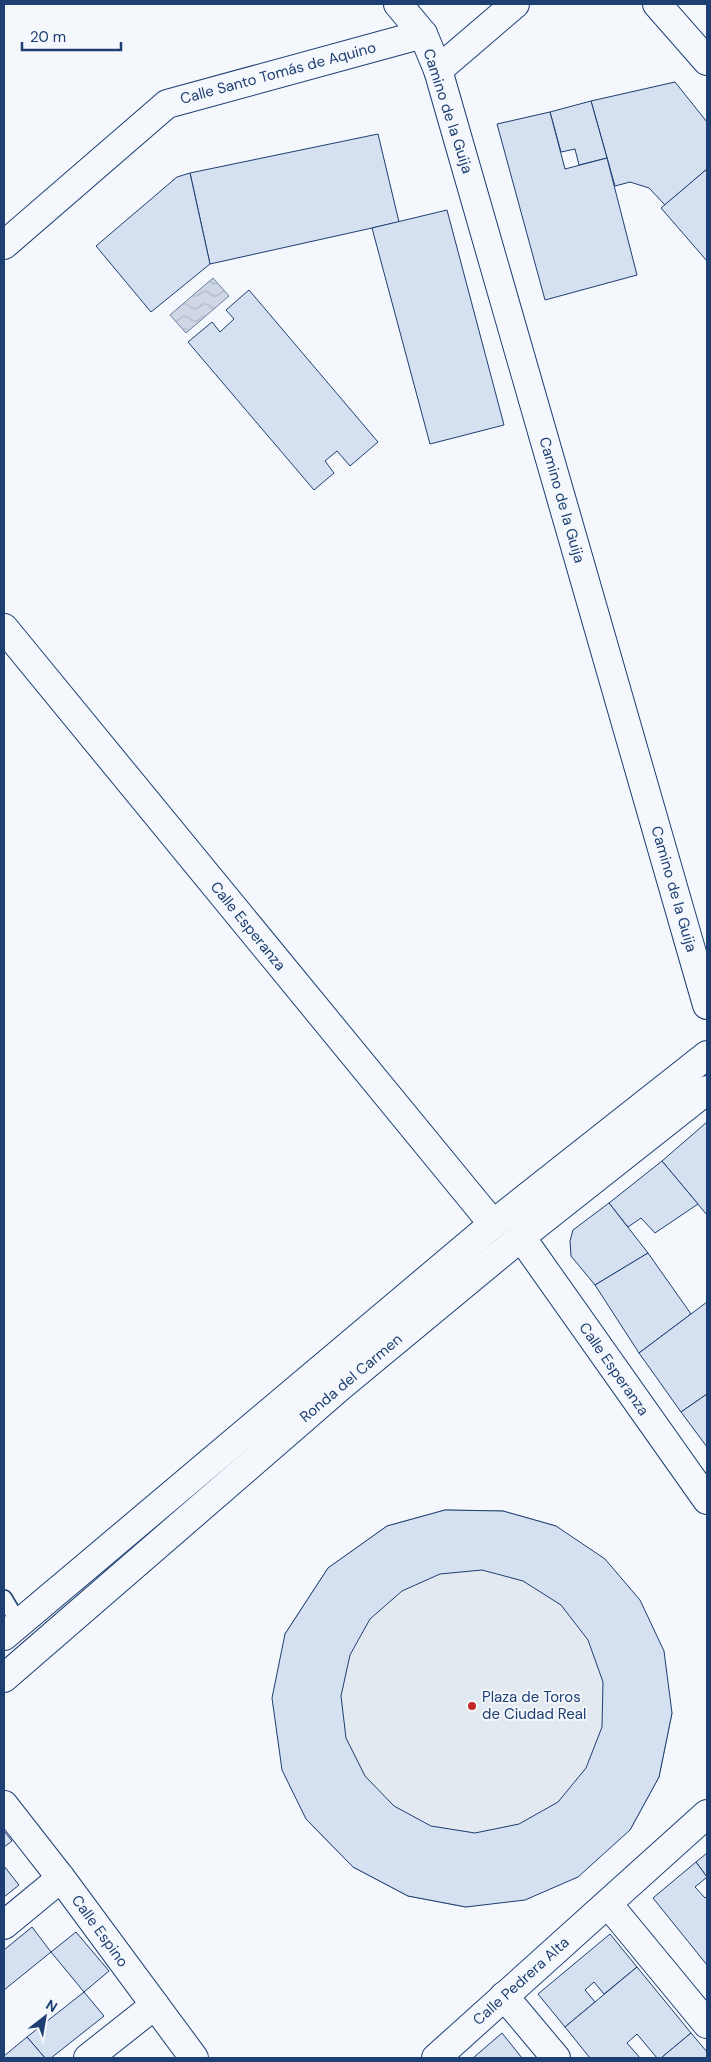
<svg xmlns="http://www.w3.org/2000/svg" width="711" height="2062" viewBox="0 0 711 2062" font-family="'DM Sans',sans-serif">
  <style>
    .garden { fill: #e3e9f0; stroke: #687fa3 }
    .water { fill: url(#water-waves); stroke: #687fa3 }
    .building { fill: #d5e0f0; stroke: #1d3f73; fill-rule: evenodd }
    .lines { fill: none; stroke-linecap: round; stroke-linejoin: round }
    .service-casing { stroke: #1d3f73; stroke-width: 18 }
    .minor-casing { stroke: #1d3f73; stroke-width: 30 }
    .trunk-casing { stroke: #1d3f73; stroke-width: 30 }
    .service { stroke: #f4f7fb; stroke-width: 15 }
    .minor { stroke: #f4f7fb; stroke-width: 28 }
    .trunk { stroke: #f4f7fb; stroke-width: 28 }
    .poi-dot { fill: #c62828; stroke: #f4f7fb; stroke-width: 2 }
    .labels { text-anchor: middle; stroke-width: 4; stroke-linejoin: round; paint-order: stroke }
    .street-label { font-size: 15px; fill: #1d3f73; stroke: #f4f7fb }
    .poi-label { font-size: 15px; fill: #1d3f73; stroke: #f4f7fb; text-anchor: start }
  </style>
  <defs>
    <pattern id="water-waves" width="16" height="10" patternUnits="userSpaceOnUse" patternTransform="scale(1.25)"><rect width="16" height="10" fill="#cfd7e4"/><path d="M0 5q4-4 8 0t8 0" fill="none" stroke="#b1bac7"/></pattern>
  </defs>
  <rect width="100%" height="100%" fill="#f4f7fb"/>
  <path class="garden" d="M 445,1510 L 503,1511 L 556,1526 L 672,1713 L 659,1777 L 630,1830 L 466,1907 L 408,1896 L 353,1867 L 306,1819 L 285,1634 L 328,1568 L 387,1526 Z"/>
  <path class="water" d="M 213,278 L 229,296 L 186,333 L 170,315 Z"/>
  <g class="building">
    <path d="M 675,82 L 707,122 L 707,169 L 665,205 L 649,188 L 630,182 L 615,186 L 591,101 Z"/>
    <path d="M 591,101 L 607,158 L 579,165 L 575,149 L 561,152 L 550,112 Z"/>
    <path d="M 550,112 L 565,169 L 607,158 L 637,275 L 545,300 L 497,124 Z"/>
    <path d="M 378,134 L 399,222 L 210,264 L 190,173 Z"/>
    <path d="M 707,169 L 707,261 L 661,208 Z"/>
    <path d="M 190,173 L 210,264 L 151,312 L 96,246 L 177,177 Z"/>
    <path d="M 447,210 L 504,425 L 430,444 L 372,228 Z"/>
    <path d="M 249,290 L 378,442 L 350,466 L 337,451 L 325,461 L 334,473 L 314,490 L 188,342 L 212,322 L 220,332 L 234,319 L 226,310 Z"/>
    <path d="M 707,1122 L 707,1215 L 662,1161 Z"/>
    <path d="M 662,1161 L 698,1204 L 655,1233 L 641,1218 L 628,1227 L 609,1203 Z"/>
    <path d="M 609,1203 L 648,1253 L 595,1285 L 571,1256 L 570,1241 L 573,1230 Z"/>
    <path d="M 648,1253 L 691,1314 L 639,1353 L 595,1285 Z"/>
    <path d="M 707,1302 L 707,1394 L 681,1412 L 639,1353 Z"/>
    <path d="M 707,1394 L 707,1447 L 681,1412 Z"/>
    <path d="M 445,1510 L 503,1511 L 556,1526 L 605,1559 L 640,1600 L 664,1651 L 672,1713 L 659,1777 L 630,1830 L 578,1877 L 525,1900 L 466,1907 L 408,1896 L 353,1867 L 306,1819 L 282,1770 L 272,1698 L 285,1634 L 328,1568 L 387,1526 ZM 482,1570 L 523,1581 L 561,1605 L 588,1640 L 603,1682 L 602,1727 L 586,1768 L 558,1802 L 519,1824 L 475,1833 L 431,1826 L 394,1806 L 365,1776 L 346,1738 L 341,1696 L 350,1655 L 370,1619 L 402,1591 L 440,1574 Z"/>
    <path d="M 4,1831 L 12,1841 L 4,1847 Z"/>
    <path d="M 707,1853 L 707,1877 L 696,1862 Z"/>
    <path d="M 696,1862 L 707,1877 L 695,1887 L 705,1898 L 707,1896 L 707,1965 L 653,1898 Z"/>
    <path d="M 4,1866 L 19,1885 L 4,1897 Z"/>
    <path d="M 32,1927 L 51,1952 L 4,1990 L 4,1950 Z"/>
    <path d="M 76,1932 L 109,1971 L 84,1992 L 51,1952 Z"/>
    <path d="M 610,1934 L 637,1967 L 604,1994 L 594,1982 L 585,1990 L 595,2002 L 565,2027 L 538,1994 Z"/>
    <path d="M 637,1967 L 691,2033 L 661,2058 L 657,2058 L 637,2034 L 627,2043 L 640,2058 L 590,2058 L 565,2027 Z"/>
    <path d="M 84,1992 L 104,2016 L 51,2058 L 45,2058 L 27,2037 Z"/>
    <path d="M 502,2033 L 522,2058 L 473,2058 Z"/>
    <path d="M 691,2033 L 707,2052 L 707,2058 L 661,2058 Z"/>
    <path d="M 27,2037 L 45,2058 L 4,2058 L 4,2056 Z"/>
  </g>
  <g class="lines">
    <defs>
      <path id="service" d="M 4,1598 L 19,1623"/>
      <g id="minor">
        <path d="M 398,4 L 423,34 L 438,70 L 707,1005"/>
        <path d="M 657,4 L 707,61"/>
        <path d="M 438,70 L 515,4"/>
        <path d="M 4,245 L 167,104 L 423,34"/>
        <path d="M 4,628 L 493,1224"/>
        <path d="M 521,1237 L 707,1500"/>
        <path d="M 4,1805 L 61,1878 L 194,2058"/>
        <path d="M 608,1904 L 707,2024"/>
        <path d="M 4,1925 L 61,1878"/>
        <path d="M 504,1996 L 556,2058"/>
        <path d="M 88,2058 L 155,2005"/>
        <path d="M 436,2058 L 707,1814"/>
      </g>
      <g id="trunk">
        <path d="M 4,1636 L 493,1224 L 707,1055"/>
        <path d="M 4,1678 L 341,1386 L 521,1237 L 707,1090"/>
      </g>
    </defs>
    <use href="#service" class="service-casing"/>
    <use href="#minor" class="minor-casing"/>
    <use href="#trunk" class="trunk-casing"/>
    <use href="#service" class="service"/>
    <use href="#minor" class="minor"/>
    <use href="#trunk" class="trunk"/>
  </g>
  <circle class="poi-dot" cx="472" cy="1706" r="5"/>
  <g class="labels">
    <g class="street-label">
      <text transform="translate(278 73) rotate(-15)" y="5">Calle Santo Tomás de Aquino</text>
      <text transform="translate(448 111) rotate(72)" y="5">Camino de la Guija</text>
      <text transform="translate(562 500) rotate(74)" y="5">Camino de la Guija</text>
      <text transform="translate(674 889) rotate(74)" y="5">Camino de la Guija</text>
      <text transform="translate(248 926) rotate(51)" y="5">Calle Esperanza</text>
      <text transform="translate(614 1369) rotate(55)" y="5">Calle Esperanza</text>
      <text transform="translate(351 1378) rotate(-40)" y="5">Ronda del Carmen</text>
      <text transform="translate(100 1931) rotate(54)" y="5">Calle Espino</text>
      <text transform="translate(521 1981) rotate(-42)" y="5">Calle Pedrera Alta</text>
    </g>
    <g class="poi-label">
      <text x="482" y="1702">Plaza de Toros<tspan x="482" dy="17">de Ciudad Real</tspan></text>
    </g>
  </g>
  <rect width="711" height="2062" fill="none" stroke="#1d3f73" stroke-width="10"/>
  <g transform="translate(45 2017) rotate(31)" stroke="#f4f7fb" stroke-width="4" paint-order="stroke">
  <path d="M0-4L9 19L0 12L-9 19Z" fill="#1d3f73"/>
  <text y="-8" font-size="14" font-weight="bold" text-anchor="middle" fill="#1d3f73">N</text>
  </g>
  <path d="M22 42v8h99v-8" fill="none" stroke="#1d3f73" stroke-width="2.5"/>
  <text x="30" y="42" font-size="15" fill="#1d3f73" stroke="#f4f7fb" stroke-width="4" paint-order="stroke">20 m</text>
</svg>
